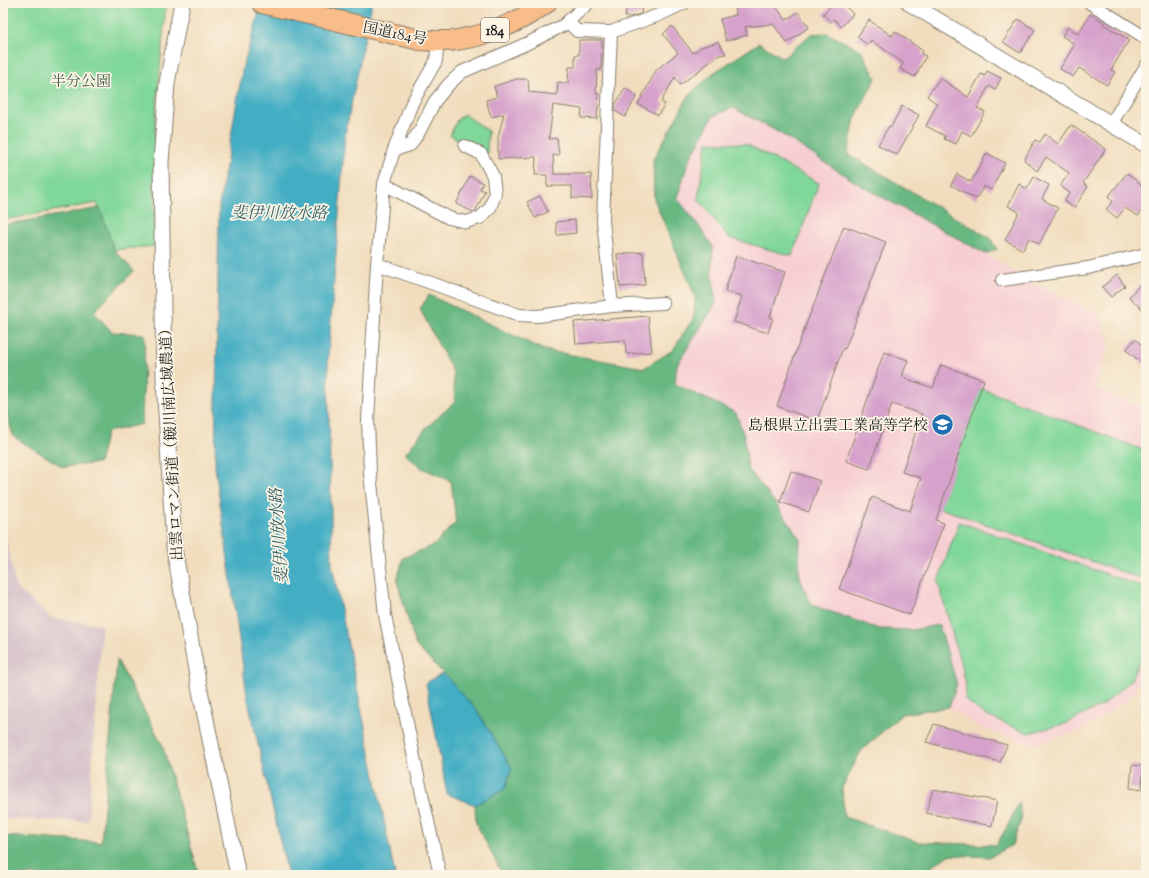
<svg xmlns="http://www.w3.org/2000/svg" width="1149" height="878" viewBox="0 0 1149 878" font-family="'Sorts Mill Goudy','Noto Serif JP',serif">
  <style>
    .built { fill: #f7cfd3 }
    .industrial { fill: #d2bdc7 }
    .green { fill: #80d79a; stroke: #4e7a5b }
    .forest { fill: #68b882; stroke: #426a4f }
    .water { fill: #43adc3; stroke: #306470 }
    .building { fill: #d6a1cb }
    .lines { fill: none; stroke-linecap: round; stroke-linejoin: round }
    .minor-casing { stroke: #867c6c; stroke-width: 14 }
    .tertiary-casing { stroke: #867c6c; stroke-width: 17 }
    .trunk-casing { stroke: #867c6c; stroke-width: 22 }
    .minor { stroke: #fff; stroke-width: 12 }
    .tertiary { stroke: #fff; stroke-width: 15 }
    .trunk { stroke: #f8bd89; stroke-width: 20 }
    .labels { text-anchor: middle; stroke-width: 3.5; stroke-linejoin: round; paint-order: stroke }
    .shield { fill: #fcf5e5; stroke: #5f5d58; stroke-width: 1 }
    .shield-label { font-size: 14px; font-weight: bold; fill: #1c1c1c }
    .street-label { font-size: 15px; fill: #1c1c1c; stroke: #fcf5e5 }
    .park-label { font-size: 15px; fill: #3f5d48; stroke: #fcf5e5 }
    .poi-label { font-size: 15px; fill: #1c1c1c; stroke: #fcf5e5; text-anchor: end }
    .water-label { font-size: 16px; font-style: italic; fill: #2e5d67; stroke: #fcf5e5 }
  </style>
  <rect width="100%" height="100%" fill="#fcf5e5"/>
  <filter id="ink" filterUnits="userSpaceOnUse"><feTurbulence type="fractalNoise" baseFrequency=".025" numOctaves="2"/><feDisplacementMap in="SourceGraphic" scale="8" xChannelSelector="R" yChannelSelector="G"/><feConvolveMatrix kernelMatrix="1 2 1 2 8 2 1 2 1" color-interpolation-filters="sRGB"/></filter>
  <filter id="wash" filterUnits="userSpaceOnUse"><feTurbulence type="fractalNoise" baseFrequency=".012" numOctaves="4" result="noise"/><feDisplacementMap in="SourceGraphic" scale="16" xChannelSelector="R" yChannelSelector="G"/><feGaussianBlur stdDeviation="0.9" result="paint"/><feColorMatrix in="noise" values="0 0 0 0 0 0 0 0 0 0 0 0 0 0 0 0 0 1.4 0 .05"/><feComposite in="paint" operator="in"/></filter>
  <g filter="url(#wash)">
    <rect width="100%" height="100%" fill="#f1ddbd"/>
    <path class="built" d="M 733,108 L 778,132 L 860,185 L 986,254 L 1033,283 L 1099,314 L 1110,342 L 1095,388 L 1146,408 L 1146,672 L 1129,699 L 1082,730 L 1034,745 L 979,727 L 949,707 L 957,684 L 939,625 L 911,630 L 879,629 L 812,605 L 799,577 L 800,539 L 776,504 L 748,469 L 744,436 L 675,384 L 677,365 L 716,303 L 712,270 L 713,247 L 699,226 L 677,198 L 688,163 L 713,116 Z"/>
    <path class="industrial" d="M 3,523 L 16,588 L 51,618 L 102,625 L 88,821 L 3,819 Z"/>
    <g class="green">
      <path d="M 3,3 L 166,3 L 155,124 L 154,246 L 114,250 L 97,203 L 3,220 Z"/>
      <path d="M 464,114 L 488,131 L 487,154 L 450,135 L 457,120 Z"/>
      <path d="M 707,142 L 746,144 L 819,183 L 792,256 L 729,238 L 698,199 Z"/>
      <path d="M 977,387 L 1146,451 L 1145,580 L 934,506 Z"/>
      <path d="M 959,522 L 1146,588 L 1146,646 L 1131,680 L 1103,705 L 1065,724 L 1028,733 L 987,716 L 965,700 L 966,684 L 938,581 Z"/>
    </g>
    <g class="forest">
      <path d="M 826,33 L 861,50 L 876,78 L 855,118 L 848,154 L 990,238 L 997,249 L 986,254 L 860,185 L 778,132 L 733,108 L 713,116 L 688,163 L 677,198 L 699,226 L 713,247 L 712,270 L 716,303 L 677,365 L 675,384 L 736,413 L 744,436 L 748,469 L 776,504 L 800,539 L 799,577 L 812,605 L 879,629 L 911,630 L 939,625 L 957,684 L 949,707 L 902,714 L 861,751 L 842,788 L 844,817 L 918,842 L 996,845 L 1007,827 L 1019,802 L 1022,818 L 1012,845 L 990,857 L 949,855 L 932,866 L 932,875 L 503,875 L 476,823 L 475,805 L 505,789 L 443,673 L 416,646 L 397,581 L 403,558 L 434,545 L 456,522 L 451,481 L 422,468 L 405,454 L 426,428 L 455,402 L 453,372 L 420,309 L 429,295 L 544,350 L 644,368 L 673,350 L 694,317 L 695,296 L 654,199 L 653,160 L 689,95 L 712,74 L 759,43 L 783,58 L 811,34 Z"/>
      <path d="M 100,208 L 114,250 L 134,271 L 94,312 L 112,332 L 145,334 L 142,424 L 107,432 L 99,463 L 63,467 L 14,437 L 3,403 L 3,225 Z"/>
      <path d="M 117,660 L 162,744 L 199,875 L 3,875 L 3,836 L 101,842 Z"/>
    </g>
    <g class="water">
      <path d="M 262,3 L 372,3 L 345,135 L 328,359 L 332,565 L 395,875 L 288,875 L 247,696 L 215,467 L 219,206 L 243,66 Z"/>
      <path d="M 443,673 L 476,709 L 512,768 L 505,789 L 475,805 L 447,794 L 426,683 Z"/>
    </g>
    <g id="blocks">
      <g class="building">
        <path d="M 627,3 L 642,3 L 641,14 L 630,17 L 625,17 Z"/>
        <path d="M 735,3 L 776,3 L 777,8 L 786,20 L 798,12 L 809,27 L 787,43 L 773,24 L 745,27 L 747,35 L 726,41 L 720,19 L 736,15 Z"/>
        <path d="M 834,3 L 842,3 L 853,14 L 841,27 L 834,19 L 831,22 L 823,14 Z"/>
        <path d="M 1090,14 L 1104,22 L 1103,24 L 1129,40 L 1111,70 L 1115,72 L 1107,85 L 1079,68 L 1073,77 L 1060,69 L 1075,44 L 1062,36 L 1068,27 L 1078,34 Z"/>
        <path d="M 1018,19 L 1035,30 L 1020,53 L 1003,42 Z"/>
        <path d="M 869,20 L 892,36 L 895,31 L 923,51 L 921,54 L 926,56 L 915,77 L 900,69 L 903,63 L 871,40 L 868,45 L 857,37 Z"/>
        <path d="M 672,26 L 693,53 L 701,47 L 718,42 L 726,54 L 719,55 L 680,85 L 675,77 L 661,102 L 665,104 L 658,115 L 638,104 L 657,69 L 678,53 L 663,34 Z"/>
        <path d="M 579,40 L 602,40 L 601,70 L 597,70 L 596,94 L 599,94 L 597,119 L 581,118 L 582,109 L 553,105 L 549,139 L 557,138 L 559,155 L 553,155 L 554,174 L 591,174 L 592,199 L 572,198 L 572,186 L 547,186 L 547,175 L 535,175 L 536,157 L 498,159 L 498,137 L 504,114 L 491,117 L 486,100 L 497,97 L 494,86 L 517,79 L 528,79 L 529,92 L 557,95 L 558,82 L 568,83 L 569,67 L 575,67 L 575,55 L 579,55 Z"/>
        <path d="M 987,71 L 1001,78 L 995,90 L 989,86 L 977,108 L 985,112 L 971,136 L 962,131 L 956,144 L 944,139 L 945,136 L 926,126 L 937,104 L 927,96 L 940,78 L 968,97 L 981,74 L 985,76 Z"/>
        <path d="M 625,88 L 637,96 L 625,117 L 615,111 L 615,105 Z"/>
        <path d="M 902,106 L 919,115 L 897,155 L 878,145 L 889,126 L 891,127 Z"/>
        <path d="M 1071,125 L 1106,149 L 1083,183 L 1088,187 L 1074,208 L 1064,201 L 1070,193 L 1060,186 L 1069,173 L 1046,157 L 1037,171 L 1024,160 L 1035,140 L 1040,142 L 1045,134 L 1058,144 Z"/>
        <path d="M 987,153 L 1005,163 L 991,190 L 984,186 L 976,199 L 951,185 L 957,174 L 971,182 Z"/>
        <path d="M 1127,173 L 1146,189 L 1146,205 L 1138,216 L 1125,208 L 1117,218 L 1106,209 L 1113,201 L 1108,197 Z"/>
        <path d="M 470,176 L 483,183 L 480,189 L 485,191 L 475,212 L 473,212 L 456,204 Z"/>
        <path d="M 1034,177 L 1049,185 L 1042,199 L 1058,208 L 1039,244 L 1029,238 L 1023,250 L 1005,240 L 1019,212 L 1008,206 L 1019,184 L 1027,189 Z"/>
        <path d="M 540,196 L 548,212 L 535,218 L 527,202 Z"/>
        <path d="M 575,220 L 576,233 L 557,235 L 556,222 Z"/>
        <path d="M 844,226 L 886,242 L 845,349 L 843,348 L 817,421 L 777,406 L 799,343 Z"/>
        <path d="M 643,252 L 645,285 L 620,287 L 617,254 Z"/>
        <path d="M 736,256 L 785,272 L 770,317 L 773,318 L 768,333 L 734,322 L 742,296 L 725,291 Z"/>
        <path d="M 1117,275 L 1125,286 L 1111,297 L 1102,287 Z"/>
        <path d="M 1146,278 L 1146,304 L 1142,309 L 1129,297 Z"/>
        <path d="M 648,316 L 652,352 L 626,354 L 625,340 L 576,344 L 574,322 Z"/>
        <path d="M 1135,339 L 1146,348 L 1146,366 L 1126,350 Z"/>
        <path d="M 884,352 L 908,360 L 902,377 L 933,388 L 941,365 L 984,380 L 936,520 L 944,523 L 910,615 L 839,589 L 872,497 L 910,511 L 921,478 L 902,472 L 922,414 L 892,404 L 869,469 L 846,461 Z"/>
        <path d="M 791,471 L 820,481 L 809,512 L 780,502 Z"/>
        <path d="M 934,724 L 1007,745 L 1000,762 L 926,742 Z"/>
        <path d="M 1132,765 L 1143,766 L 1142,790 L 1130,788 Z"/>
        <path d="M 933,789 L 997,801 L 992,826 L 926,813 Z"/>
      </g>
    </g>
  </g>
  <g filter="url(#ink)">
    <use href="#blocks" fill-opacity="0" stroke="#867c6c" stroke-width="1"/>
    <g class="lines">
      <defs>
        <g id="minor">
          <path d="M 1090,3 L 1146,38"/>
          <path d="M 568,22 L 577,31 L 611,32 L 659,15 L 684,3"/>
          <path d="M 611,32 L 603,221 L 612,306"/>
          <path d="M 438,41 L 436,61 L 412,103 L 394,150 L 384,184 L 377,264 L 368,420 L 370,473 L 385,615 L 416,767 L 440,875"/>
          <path d="M 1111,124 L 1146,66"/>
          <path d="M 394,150 L 410,145 L 419,132 L 435,101 L 449,84 L 462,72 L 528,43 L 564,25 L 588,3"/>
          <path d="M 384,184 L 449,218 L 466,222 L 480,218 L 490,208 L 495,194 L 493,176 L 481,154 L 465,146"/>
          <path d="M 377,264 L 431,283 L 519,315 L 538,316 L 612,306 L 663,303"/>
          <path d="M 1002,280 L 1088,268 L 1146,254"/>
        </g>
        <g id="tertiary">
          <path d="M 182,3 L 167,83 L 161,162 L 164,379 L 174,548 L 198,681 L 238,875"/>
          <path d="M 909,3 L 1146,145"/>
        </g>
        <path id="trunk" d="M 262,3 L 420,40 C 432,41 445,42 457,40 C 489,35 520,22 546,3"/>
      </defs>
      <use href="#minor" class="minor-casing"/>
      <use href="#tertiary" class="tertiary-casing"/>
      <use href="#trunk" class="trunk-casing"/>
      <use href="#minor" class="minor"/>
      <use href="#tertiary" class="tertiary"/>
      <use href="#trunk" class="trunk"/>
    </g>
  </g>
  <defs>
    <symbol id="school-disc" viewBox="-11 -11 22 22"><circle r="9.5" fill="#1f6fb2" stroke="#fcf5e5"/><path d="M0-5L7-2L0 1L-7-2ZM-4 1L0 2.5L4 1V4Q0 6-4 4Z" fill="#fff"/></symbol>
  </defs>
  <g fill-rule="evenodd">
    <use href="#school-disc" x="930" y="412" width="25" height="25"/>
  </g>
  <g class="labels">
    <rect class="shield" x="481" y="18" width="28" height="24" rx="3"/>
    <g class="shield-label">
      <text x="495" y="35">184</text>
    </g>
    <g class="street-label">
      <text transform="translate(395 33) rotate(11)" y="5">国道184号</text>
      <text transform="translate(171 441) rotate(-93)" y="5">出雲ロマン街道（簸川南広域農道）</text>
    </g>
    <g class="park-label">
      <text x="81" y="86">半分公園</text>
    </g>
    <g class="poi-label">
      <text x="928" y="430">島根県立出雲工業高等学校</text>
    </g>
    <g class="water-label">
      <text x="279" y="218">斐伊川放水路</text>
      <text transform="translate(278 536) rotate(-94)" y="6">斐伊川放水路</text>
    </g>
  </g>
  <rect width="1149" height="878" fill="none" stroke="#fcf5e5" stroke-width="16"/>
</svg>
